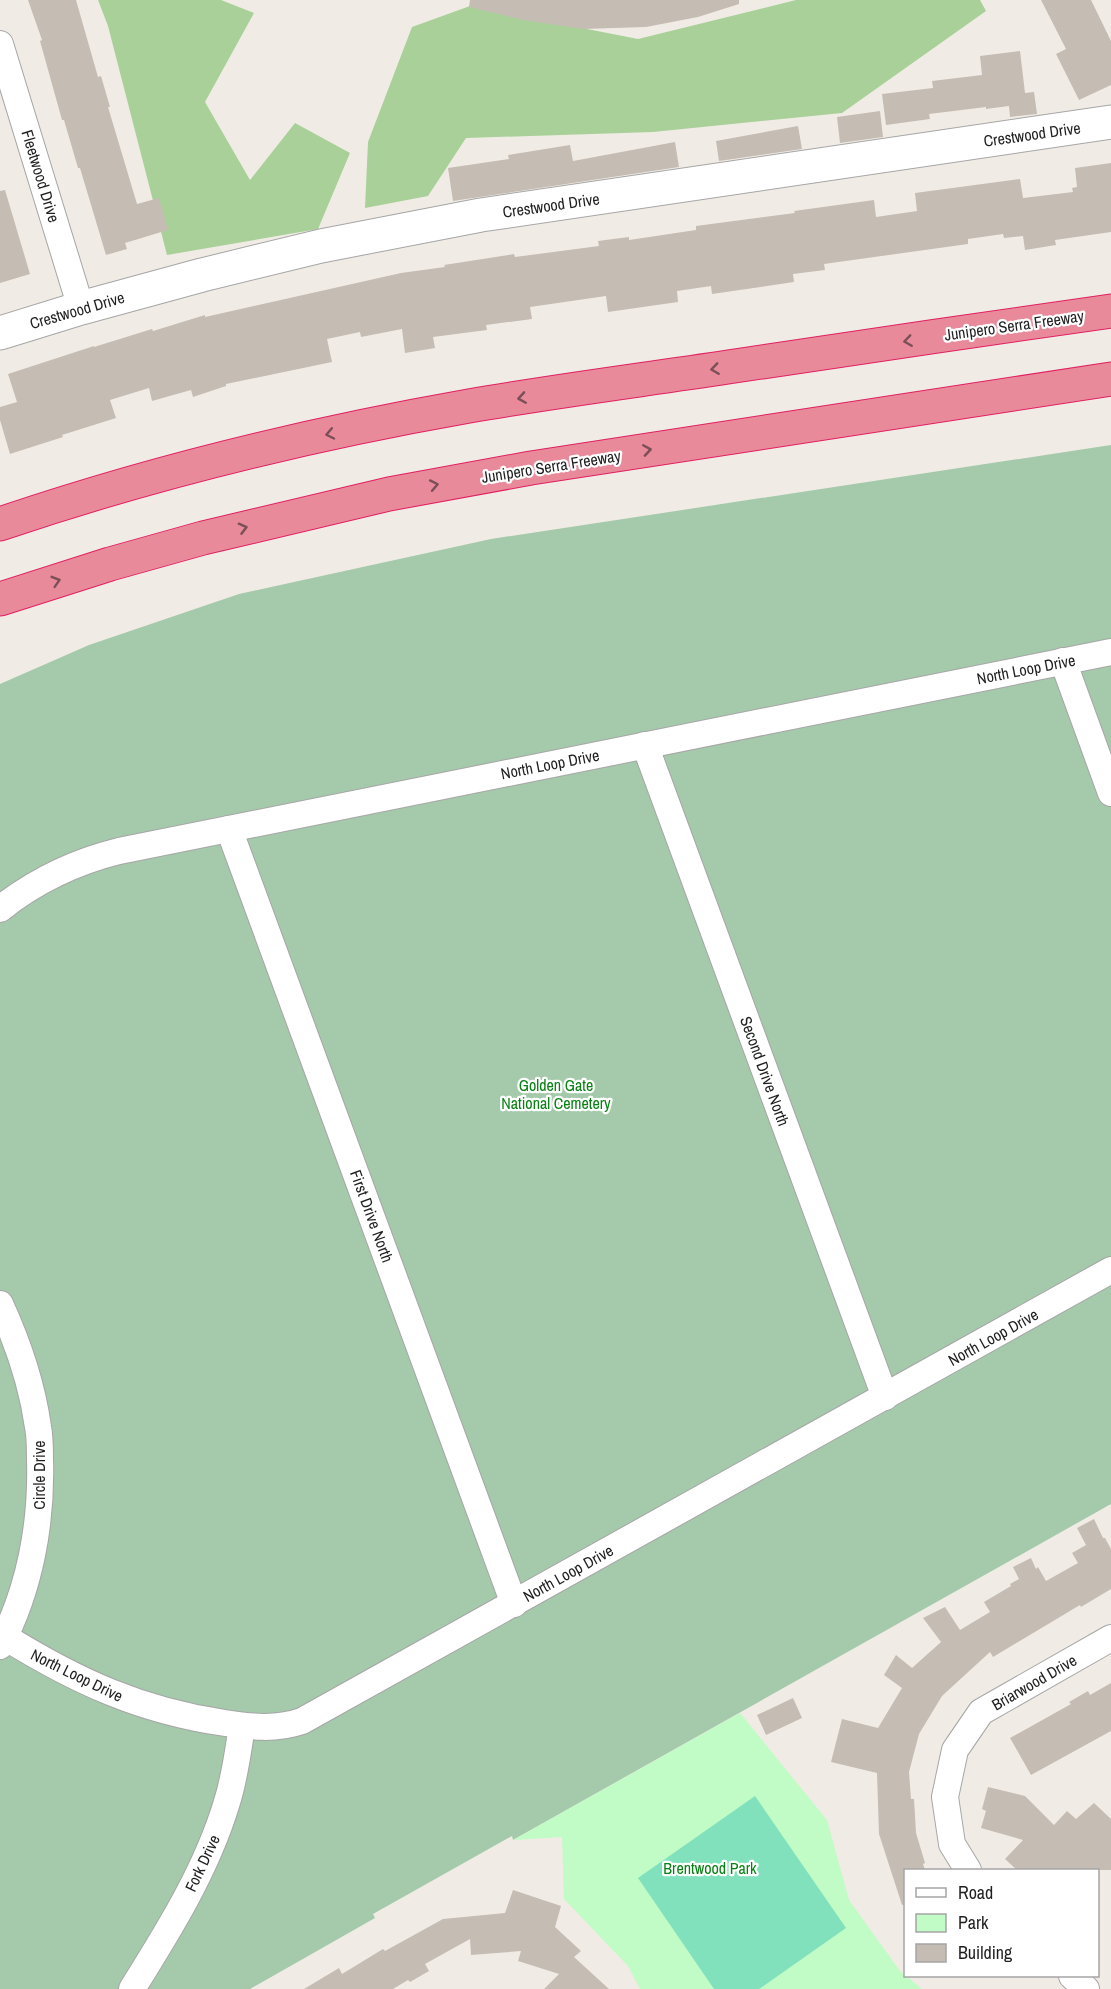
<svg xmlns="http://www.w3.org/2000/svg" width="1111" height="1989" viewBox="0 0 1111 1989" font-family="'Archivo Narrow',sans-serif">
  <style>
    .forest { fill: #a8d098 }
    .cemetery { fill: #a5c9ab }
    .park { fill: #c1fbc5 }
    .pitch { fill: #80e1bc }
    .building { fill: #c5bcb4 }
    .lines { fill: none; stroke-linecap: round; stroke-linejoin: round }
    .minor-casing { stroke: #a6a6a6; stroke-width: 28 }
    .tertiary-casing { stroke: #a6a6a6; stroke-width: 35 }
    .motorway-casing { stroke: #e01f61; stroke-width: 35 }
    .minor { stroke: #fff; stroke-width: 26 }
    .tertiary { stroke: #fff; stroke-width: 33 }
    .motorway { stroke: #e98a9b; stroke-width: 33 }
    .oneway { stroke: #7a4f57 }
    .labels { text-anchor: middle; stroke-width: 4.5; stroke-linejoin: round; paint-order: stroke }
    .street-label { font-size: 16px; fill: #1f1f1f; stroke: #fff }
    .park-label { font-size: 16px; fill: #088113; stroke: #fff }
  </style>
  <rect width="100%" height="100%" fill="#f0ece5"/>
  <g class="forest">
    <path d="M 98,0 L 221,0 L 254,13 L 205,102 L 250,180 L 295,123 L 350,153 L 318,229 L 167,255 L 108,26 Z"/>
    <path d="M 796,0 L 980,0 L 986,11 L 842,113 L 653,132 L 466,138 L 428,196 L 365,208 L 368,142 L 412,27 L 470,6 L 638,39 Z"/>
  </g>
  <path class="cemetery" d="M 1111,445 L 1111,1504 L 513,1840 L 512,1836 L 373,1914 L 375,1918 L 250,1989 L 0,1989 L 0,684 L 89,645 L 239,594 L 491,539 Z"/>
  <path class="park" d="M 740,1713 L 827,1820 L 849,1900 L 900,1971 L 922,1989 L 640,1989 L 628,1966 L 564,1899 L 562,1837 L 513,1840 Z"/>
  <path class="pitch" d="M 755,1796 L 846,1928 L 759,1989 L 714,1989 L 638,1878 Z"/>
  <g class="building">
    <path d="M 28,0 L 76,0 L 98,77 L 101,76 L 110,107 L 108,107 L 137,204 L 159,198 L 168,230 L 125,243 L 127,249 L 106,255 L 80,168 L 78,168 L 64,120 L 62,120 L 40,41 L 42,40 Z"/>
    <path d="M 470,0 L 739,0 L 739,4 L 698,17 L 646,27 L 583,29 L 523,20 L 469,7 Z"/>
    <path d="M 1041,0 L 1091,0 L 1111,41 L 1111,85 L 1079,100 L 1056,54 L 1066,49 Z"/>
    <path d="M 1020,51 L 1025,93 L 1034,92 L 1037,114 L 1010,117 L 1009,106 L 986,109 L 986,107 L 929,114 L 930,119 L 886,125 L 882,94 L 933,88 L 932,81 L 982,75 L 980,56 Z"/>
    <path d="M 880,111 L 883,137 L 840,143 L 837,117 Z"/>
    <path d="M 798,126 L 802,149 L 719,161 L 716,141 Z"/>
    <path d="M 675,142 L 679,167 L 453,201 L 448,168 L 509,159 L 508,155 L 570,145 L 573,161 Z"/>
    <path d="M 1111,163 L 1111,232 L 1055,240 L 1056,245 L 1025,250 L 1023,236 L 1004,238 L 1003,234 L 968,239 L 968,244 L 824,264 L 825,270 L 793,274 L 794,282 L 712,294 L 711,286 L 677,291 L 678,302 L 608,312 L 606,296 L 530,307 L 532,319 L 486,325 L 487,330 L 433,337 L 435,348 L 405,353 L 402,329 L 361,337 L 360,332 L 327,339 L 332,362 L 226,384 L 226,386 L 193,397 L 191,390 L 152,401 L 149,388 L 110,400 L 116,418 L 62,435 L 63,437 L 10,454 L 0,420 L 0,407 L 17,402 L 8,374 L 94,346 L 94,347 L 152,329 L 153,331 L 205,315 L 205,317 L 401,273 L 445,267 L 444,265 L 514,254 L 515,257 L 599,246 L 598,241 L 629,237 L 629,240 L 696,230 L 696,226 L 795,213 L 794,211 L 874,200 L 876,217 L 917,211 L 915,193 L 1020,179 L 1023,198 L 1073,192 L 1072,188 L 1077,187 L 1075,168 Z"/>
    <path d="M 5,190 L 30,274 L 0,283 L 0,191 Z"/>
    <path d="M 1094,1519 L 1103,1538 L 1105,1538 L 1111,1549 L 1111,1589 L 1081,1607 L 1080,1605 L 993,1657 L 990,1652 L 942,1696 L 919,1734 L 909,1772 L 911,1799 L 914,1799 L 916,1833 L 925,1863 L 923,1864 L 925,1870 L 906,1870 L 906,1904 L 902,1905 L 879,1834 L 877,1773 L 831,1762 L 842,1719 L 878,1728 L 902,1688 L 884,1675 L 896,1655 L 912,1668 L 941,1642 L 923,1618 L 945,1607 L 960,1630 L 990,1612 L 984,1602 L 1011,1586 L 1010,1584 L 1019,1579 L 1013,1567 L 1031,1558 L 1036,1569 L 1038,1567 L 1046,1581 L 1078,1563 L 1072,1553 L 1086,1545 L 1077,1528 Z"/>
    <path d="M 1111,1683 L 1111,1731 L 1031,1775 L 1010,1738 L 1071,1704 L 1069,1702 L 1088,1691 L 1090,1695 Z"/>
    <path d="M 793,1698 L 802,1718 L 766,1735 L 757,1715 Z"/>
    <path d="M 988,1787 L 1025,1796 L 1054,1825 L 1067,1811 L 1076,1819 L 1094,1803 L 1111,1819 L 1111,1870 L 1017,1870 L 1005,1859 L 1023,1840 L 981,1828 L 986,1811 L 982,1809 Z"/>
    <path d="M 513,1890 L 561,1906 L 555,1927 L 581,1951 L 574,1957 L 609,1989 L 544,1989 L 559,1974 L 518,1961 L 521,1951 L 471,1955 L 470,1939 L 425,1964 L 429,1971 L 410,1982 L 408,1980 L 393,1989 L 304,1989 L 339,1968 L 342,1974 L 383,1949 L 385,1951 L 443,1919 L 505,1913 Z"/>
  </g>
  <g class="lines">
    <defs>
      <g id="minor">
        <path d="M 0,44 L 81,308"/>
        <path d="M 1063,661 L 1111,793"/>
        <path d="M 645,745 L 885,1397"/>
        <path d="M 229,829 L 514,1604"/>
        <path d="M 0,909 C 35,881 75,862 119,851 L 1111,652"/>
        <path d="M 0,1304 C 18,1343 32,1384 38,1427 C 40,1437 40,1448 40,1459 C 42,1523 30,1589 0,1646"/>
        <path d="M 5,1637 C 76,1681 141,1711 225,1723 C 251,1727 276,1730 302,1721 L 1111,1270"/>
        <path d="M 968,1870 L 952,1844 L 945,1797 L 955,1750 L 981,1712 L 1111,1638"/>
        <path d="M 1072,1976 L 1086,1989"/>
        <path d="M 132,1989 C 169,1930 207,1869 227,1802 C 235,1777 238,1751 242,1726"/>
      </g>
      <path id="tertiary" d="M 0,333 L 81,308 L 202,275 L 321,246 L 481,215 L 1111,122"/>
      <g id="motorway">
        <path d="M 0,524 C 153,472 310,434 469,406 C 555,391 642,380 728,367 C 856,348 983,329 1111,311"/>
        <path d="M 0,599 L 110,564 L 203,538 L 389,494 L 531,468 L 1111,379"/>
      </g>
    </defs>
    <use href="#minor" class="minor-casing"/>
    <use href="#tertiary" class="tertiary-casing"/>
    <use href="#motorway" class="motorway-casing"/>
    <use href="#minor" class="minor"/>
    <use href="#tertiary" class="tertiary"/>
    <use href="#motorway" class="motorway"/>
  </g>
  <defs><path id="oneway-chevron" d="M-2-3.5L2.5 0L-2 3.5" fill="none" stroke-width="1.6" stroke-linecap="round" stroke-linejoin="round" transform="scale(1.5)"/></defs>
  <g class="oneway">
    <use href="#oneway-chevron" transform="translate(908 341) rotate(172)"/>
    <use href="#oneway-chevron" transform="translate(715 369) rotate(172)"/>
    <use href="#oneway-chevron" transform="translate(522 398) rotate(171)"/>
    <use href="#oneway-chevron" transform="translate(330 434) rotate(168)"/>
    <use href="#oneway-chevron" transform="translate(647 450) rotate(-9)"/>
    <use href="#oneway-chevron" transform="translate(434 485) rotate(-11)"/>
    <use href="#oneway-chevron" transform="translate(243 528) rotate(-15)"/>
    <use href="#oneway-chevron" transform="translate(56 581) rotate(-17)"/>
  </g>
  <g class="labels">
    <g class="street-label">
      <text transform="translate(1032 134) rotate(-8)" y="6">Crestwood Drive</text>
      <text transform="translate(41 176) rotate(73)" y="6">Fleetwood Drive</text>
      <text transform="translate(551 205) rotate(-8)" y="6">Crestwood Drive</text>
      <text transform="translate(77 310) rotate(-16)" y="6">Crestwood Drive</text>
      <text transform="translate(1014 325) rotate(-8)" y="6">Junipero Serra Freeway</text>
      <text transform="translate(551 466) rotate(-9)" y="6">Junipero Serra Freeway</text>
      <text transform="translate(1026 669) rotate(-11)" y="6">North Loop Drive</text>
      <text transform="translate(550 764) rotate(-11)" y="6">North Loop Drive</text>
      <text transform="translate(765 1071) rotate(70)" y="6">Second Drive North</text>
      <text transform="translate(372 1216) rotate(70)" y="6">First Drive North</text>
      <text transform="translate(993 1337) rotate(-29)" y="6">North Loop Drive</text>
      <text transform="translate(39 1475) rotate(-90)" y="6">Circle Drive</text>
      <text transform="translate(568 1573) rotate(-29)" y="6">North Loop Drive</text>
      <text transform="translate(77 1675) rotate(26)" y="6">North Loop Drive</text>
      <text transform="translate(1034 1682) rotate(-30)" y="6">Briarwood Drive</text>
      <text transform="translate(202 1863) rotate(-65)" y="6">Fork Drive</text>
    </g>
    <g class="park-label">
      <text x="556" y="1091">Golden Gate<tspan x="556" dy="18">National Cemetery</tspan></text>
      <text x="710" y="1874">Brentwood Park</text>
    </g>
  </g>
  <rect x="904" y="1869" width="195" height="108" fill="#ffffff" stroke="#a5a5a5" stroke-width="1.5"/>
  <rect x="916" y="1888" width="30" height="9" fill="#ffffff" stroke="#a5a5a5" stroke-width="1.5"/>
  <text x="958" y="1899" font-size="18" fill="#1f1f1f">Road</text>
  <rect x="916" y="1914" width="30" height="18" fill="#c1fbc5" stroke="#a5a5a5" stroke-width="1.5"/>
  <text x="958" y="1929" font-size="18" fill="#1f1f1f">Park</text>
  <rect x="916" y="1944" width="30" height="18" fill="#c5bcb4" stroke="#a5a5a5" stroke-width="1.5"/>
  <text x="958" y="1959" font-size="18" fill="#1f1f1f">Building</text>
</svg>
